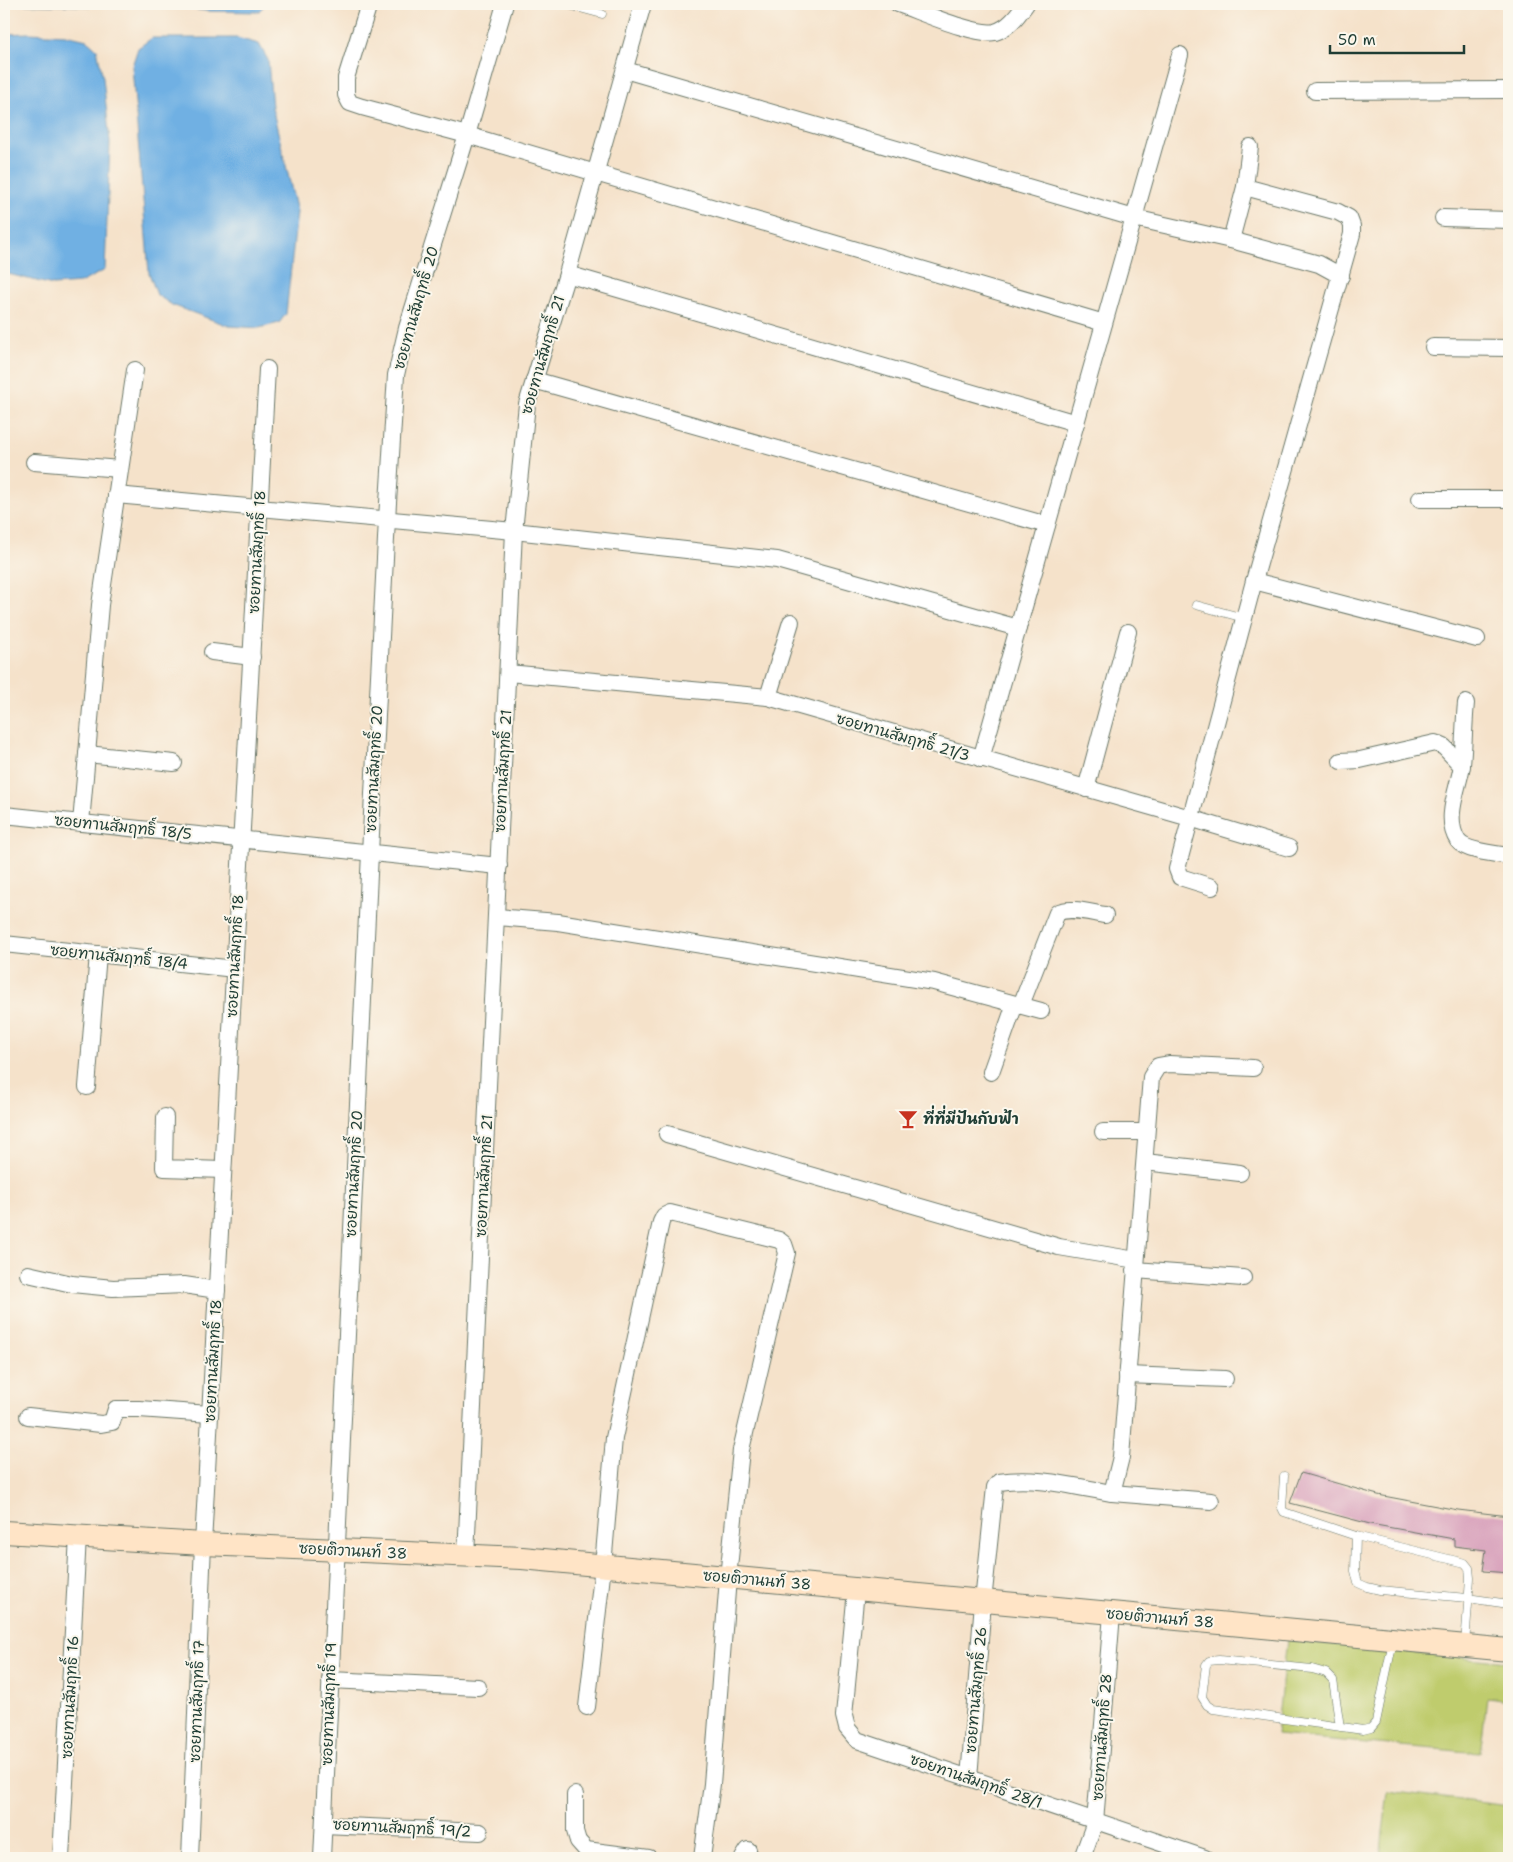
<svg xmlns="http://www.w3.org/2000/svg" width="1513" height="1862" viewBox="0 0 1513 1862" font-family="'Shantell Sans','Playpen Sans Thai',sans-serif">
  <style>
    .green { fill: #bfcc6d; stroke: #6f8450 }
    .water { fill: #6fb0e3; stroke: #47768c }
    .building { fill: #daa6be }
    .lines { fill: none; stroke-linecap: round; stroke-linejoin: round }
    .lane-casing { stroke: #6a7768; stroke-width: 9 }
    .street-casing { stroke: #6a7768; stroke-width: 18 }
    .secondary-casing { stroke: #6a7768; stroke-width: 24 }
    .lane { stroke: #fff; stroke-width: 8 }
    .street { stroke: #fff; stroke-width: 16 }
    .secondary { stroke: #ffe4c6; stroke-width: 22 }
    .labels { text-anchor: middle; stroke-width: 4; stroke-linejoin: round; paint-order: stroke }
    .street-label { font-size: 15px; fill: #1f3d34; stroke: #fbf7ec }
    .poi-label { font-size: 15px; font-weight: bold; fill: #1f3d34; stroke: #fbf7ec; text-anchor: start }
  </style>
  <rect width="100%" height="100%" fill="#fbf7ec"/>
  <filter id="ink" filterUnits="userSpaceOnUse"><feTurbulence type="fractalNoise" baseFrequency=".02" numOctaves="2"/><feDisplacementMap in="SourceGraphic" scale="10" xChannelSelector="R" yChannelSelector="G"/><feConvolveMatrix kernelMatrix="1 2 1 2 8 2 1 2 1" color-interpolation-filters="sRGB"/></filter>
  <filter id="wash" filterUnits="userSpaceOnUse"><feTurbulence type="fractalNoise" baseFrequency=".0096" numOctaves="4" result="noise"/><feDisplacementMap in="SourceGraphic" scale="20" xChannelSelector="R" yChannelSelector="G"/><feGaussianBlur stdDeviation="1.12" result="paint"/><feColorMatrix in="noise" values="0 0 0 0 0 0 0 0 0 0 0 0 0 0 0 0 0 1.4 0 .05"/><feComposite in="paint" operator="in"/></filter>
  <g filter="url(#wash)">
    <rect width="100%" height="100%" fill="#f5e2ca"/>
    <g class="green">
      <path d="M 1287,1640 L 1509,1662 L 1509,1701 L 1487,1698 L 1480,1753 L 1276,1735 Z"/>
      <path d="M 1388,1791 L 1509,1806 L 1509,1858 L 1380,1858 Z"/>
    </g>
    <g class="water">
      <path d="M 4,4 L 95,4 L 90,6 Z"/>
      <path d="M 157,4 L 266,4 L 258,12 L 206,11 Z"/>
      <path d="M 29,33 L 66,35 L 87,40 L 97,49 L 103,78 L 110,142 L 105,270 L 80,283 L 53,285 L 4,273 L 4,34 Z"/>
      <path d="M 152,38 L 237,38 L 259,44 L 268,60 L 272,107 L 297,212 L 286,314 L 279,323 L 259,328 L 229,326 L 172,305 L 157,295 L 149,273 L 132,66 L 138,48 Z"/>
    </g>
    <g id="blocks">
      <path class="building" d="M 1301,1473 L 1378,1495 L 1458,1510 L 1509,1516 L 1509,1573 L 1483,1571 L 1486,1550 L 1454,1546 L 1454,1539 L 1370,1524 L 1290,1503 Z"/>
    </g>
  </g>
  <g filter="url(#ink)">
    <use href="#blocks" fill-opacity="0" stroke="#6a7768" stroke-width="1"/>
    <g class="lines">
      <defs>
        <g id="lane">
          <path d="M 565,4 L 602,14"/>
          <path d="M 1196,605 L 1244,618"/>
          <path d="M 1284,1476 L 1282,1508 L 1284,1512 L 1356,1536 L 1355,1571 L 1358,1583 L 1367,1587 L 1380,1590 L 1467,1598 L 1509,1604"/>
          <path d="M 1356,1536 L 1465,1563 L 1469,1568 L 1470,1578 L 1465,1645"/>
          <path d="M 1340,1727 L 1333,1680 L 1326,1673 L 1312,1669 L 1219,1660 L 1209,1661 L 1206,1665 L 1202,1697 L 1207,1705 L 1213,1709 L 1363,1730 L 1371,1728 L 1376,1722 L 1393,1641"/>
        </g>
        <g id="street">
          <path d="M 369,4 L 346,78 L 346,95 L 350,103 L 362,107 L 467,135 L 1104,323"/>
          <path d="M 898,4 C 919,11 975,36 995,32 C 1009,28 1018,15 1026,4"/>
          <path d="M 625,70 L 1134,218 L 1231,240 L 1319,264 L 1341,276"/>
          <path d="M 1315,91 L 1509,90"/>
          <path d="M 1443,218 L 1509,220"/>
          <path d="M 1231,240 L 1245,187 L 1250,147"/>
          <path d="M 567,274 L 1076,423"/>
          <path d="M 1433,347 L 1509,348"/>
          <path d="M 534,380 L 1047,525"/>
          <path d="M 34,462 L 120,469"/>
          <path d="M 116,495 L 514,531 L 777,560 L 1018,628"/>
          <path d="M 1420,499 L 1509,499"/>
          <path d="M 1254,581 L 1477,639"/>
          <path d="M 212,652 L 252,657"/>
          <path d="M 508,673 L 768,697 L 1190,818 L 1289,848"/>
          <path d="M 768,697 L 791,622"/>
          <path d="M 1466,703 C 1464,723 1464,744 1462,765 C 1459,787 1443,819 1458,841 C 1465,851 1496,854 1509,856"/>
          <path d="M 87,754 L 174,763"/>
          <path d="M 981,759 L 1180,55"/>
          <path d="M 1341,761 L 1360,760 L 1435,743 L 1444,747 L 1462,766"/>
          <path d="M 1086,789 L 1128,632"/>
          <path d="M 4,815 L 499,866"/>
          <path d="M 81,823 L 100,605 L 135,370"/>
          <path d="M 1212,887 L 1180,877 L 1177,869 L 1254,581 L 1352,234 L 1352,226 L 1349,218 L 1338,212 L 1245,187"/>
          <path d="M 497,917 L 558,922 L 934,982 L 1041,1011"/>
          <path d="M 4,944 L 235,969"/>
          <path d="M 1021,1005 L 1057,913 C 1069,906 1091,913 1105,915"/>
          <path d="M 991,1072 L 1015,1004"/>
          <path d="M 87,1087 L 98,954"/>
          <path d="M 165,1117 L 164,1168 L 223,1170"/>
          <path d="M 1103,1132 L 1146,1132"/>
          <path d="M 667,1134 L 1059,1247 L 1136,1260"/>
          <path d="M 1145,1162 L 1240,1173"/>
          <path d="M 1135,1270 L 1243,1278"/>
          <path d="M 28,1274 L 72,1284 L 113,1288 L 184,1285 L 217,1290"/>
          <path d="M 1127,1375 L 1225,1379"/>
          <path d="M 28,1416 L 101,1424 L 112,1422 L 116,1409 L 139,1409 L 210,1414"/>
          <path d="M 1112,1493 L 1211,1501"/>
          <path d="M 466,1556 L 514,531 L 527,404 L 567,274 L 643,4"/>
          <path d="M 856,1590 L 844,1716 L 847,1728 L 857,1740 L 1205,1858"/>
          <path d="M 330,1680 L 478,1687"/>
          <path d="M 587,1707 L 603,1566 L 614,1438 L 661,1222 L 664,1216 L 670,1213 L 779,1240 L 784,1244 L 787,1253 L 741,1450 L 728,1578 L 712,1784 L 702,1858"/>
          <path d="M 969,1778 L 983,1602 L 995,1487 L 999,1482 C 1036,1476 1076,1487 1112,1493 L 1121,1457 L 1151,1077 L 1158,1066 L 1169,1064 L 1253,1068"/>
          <path d="M 575,1795 L 575,1831 L 578,1841 L 586,1850 L 649,1858"/>
          <path d="M 324,1825 L 480,1832"/>
          <path d="M 61,1858 L 78,1536"/>
          <path d="M 190,1858 L 203,1544 L 267,369"/>
          <path d="M 322,1858 L 370,853 L 387,519 L 396,375 L 407,328 L 467,135 L 505,4"/>
          <path d="M 743,1858 L 748,1850"/>
          <path d="M 1082,1858 L 1095,1822 L 1112,1614"/>
        </g>
        <path id="secondary" d="M 4,1532 L 203,1544 L 522,1558 L 1509,1650"/>
      </defs>
      <use href="#lane" class="lane-casing"/>
      <use href="#street" class="street-casing"/>
      <use href="#secondary" class="secondary-casing"/>
      <use href="#lane" class="lane"/>
      <use href="#street" class="street"/>
      <use href="#secondary" class="secondary"/>
    </g>
  </g>
  <defs>
    <symbol id="bar-bare" viewBox="-9 -9 18 18"><path d="M-6-5H6L.8 .8V4.5H3.5V6h-7V4.5H-.8V.8Z" fill="#c8321e" stroke="#fbf7ec" stroke-width="2.5" paint-order="stroke"/></symbol>
  </defs>
  <g fill-rule="evenodd">
    <use href="#bar-bare" x="894" y="1105" width="28" height="28"/>
  </g>
  <g class="labels">
    <g class="street-label">
      <text transform="translate(416 308) rotate(-74)" y="5">ซอยทานสัมฤทธิ์ 20</text>
      <text transform="translate(543 355) rotate(-74)" y="5">ซอยทานสัมฤทธิ์ 21</text>
      <text transform="translate(257 552) rotate(-87)" y="5">ซอยทานสัมฤทธิ์ 18</text>
      <text transform="translate(903 737) rotate(16)" y="5">ซอยทานสัมฤทธิ์ 21/3</text>
      <text transform="translate(374 769) rotate(-87)" y="5">ซอยทานสัมฤทธิ์ 20</text>
      <text transform="translate(503 771) rotate(-87)" y="5">ซอยทานสัมฤทธิ์ 21</text>
      <text transform="translate(123 827) rotate(6)" y="5">ซอยทานสัมฤทธิ์ 18/5</text>
      <text transform="translate(235 956) rotate(-87)" y="5">ซอยทานสัมฤทธิ์ 18</text>
      <text transform="translate(119 957) rotate(6)" y="5">ซอยทานสัมฤทธิ์ 18/4</text>
      <text transform="translate(354 1174) rotate(-87)" y="5">ซอยทานสัมฤทธิ์ 20</text>
      <text transform="translate(484 1176) rotate(-87)" y="5">ซอยทานสัมฤทธิ์ 21</text>
      <text transform="translate(213 1361) rotate(-87)" y="5">ซอยทานสัมฤทธิ์ 18</text>
      <text transform="translate(353 1551) rotate(3)" y="5">ซอยติวานนท์ 38</text>
      <text transform="translate(757 1580) rotate(5)" y="5">ซอยติวานนท์ 38</text>
      <text transform="translate(1160 1618) rotate(5)" y="5">ซอยติวานนท์ 38</text>
      <text transform="translate(976 1690) rotate(-85)" y="5">ซอยทานสัมฤทธิ์ 26</text>
      <text transform="translate(70 1697) rotate(-87)" y="5">ซอยทานสัมฤทธิ์ 16</text>
      <text transform="translate(197 1701) rotate(-88)" y="5">ซอยทานสัมฤทธิ์ 17</text>
      <text transform="translate(329 1704) rotate(-88)" y="5">ซอยทานสัมฤทธิ์ 19</text>
      <text transform="translate(1102 1737) rotate(-86)" y="5">ซอยทานสัมฤทธิ์ 28</text>
      <text transform="translate(976 1781) rotate(19)" y="5">ซอยทานสัมฤทธิ์ 28/1</text>
      <text transform="translate(402 1828) rotate(3)" y="5">ซอยทานสัมฤทธิ์ 19/2</text>
    </g>
    <g class="poi-label">
      <text x="923" y="1124">ที่ที่มีปันกับฟ้า</text>
    </g>
  </g>
  <rect width="1513" height="1862" fill="none" stroke="#fbf7ec" stroke-width="20"/>
  <path d="M1330 45v8h134v-8" fill="none" stroke="#1f3d34" stroke-width="2.5"/>
  <text x="1338" y="45" font-size="15" fill="#1f3d34" stroke="#fbf7ec" stroke-width="4" paint-order="stroke">50 m</text>
</svg>
